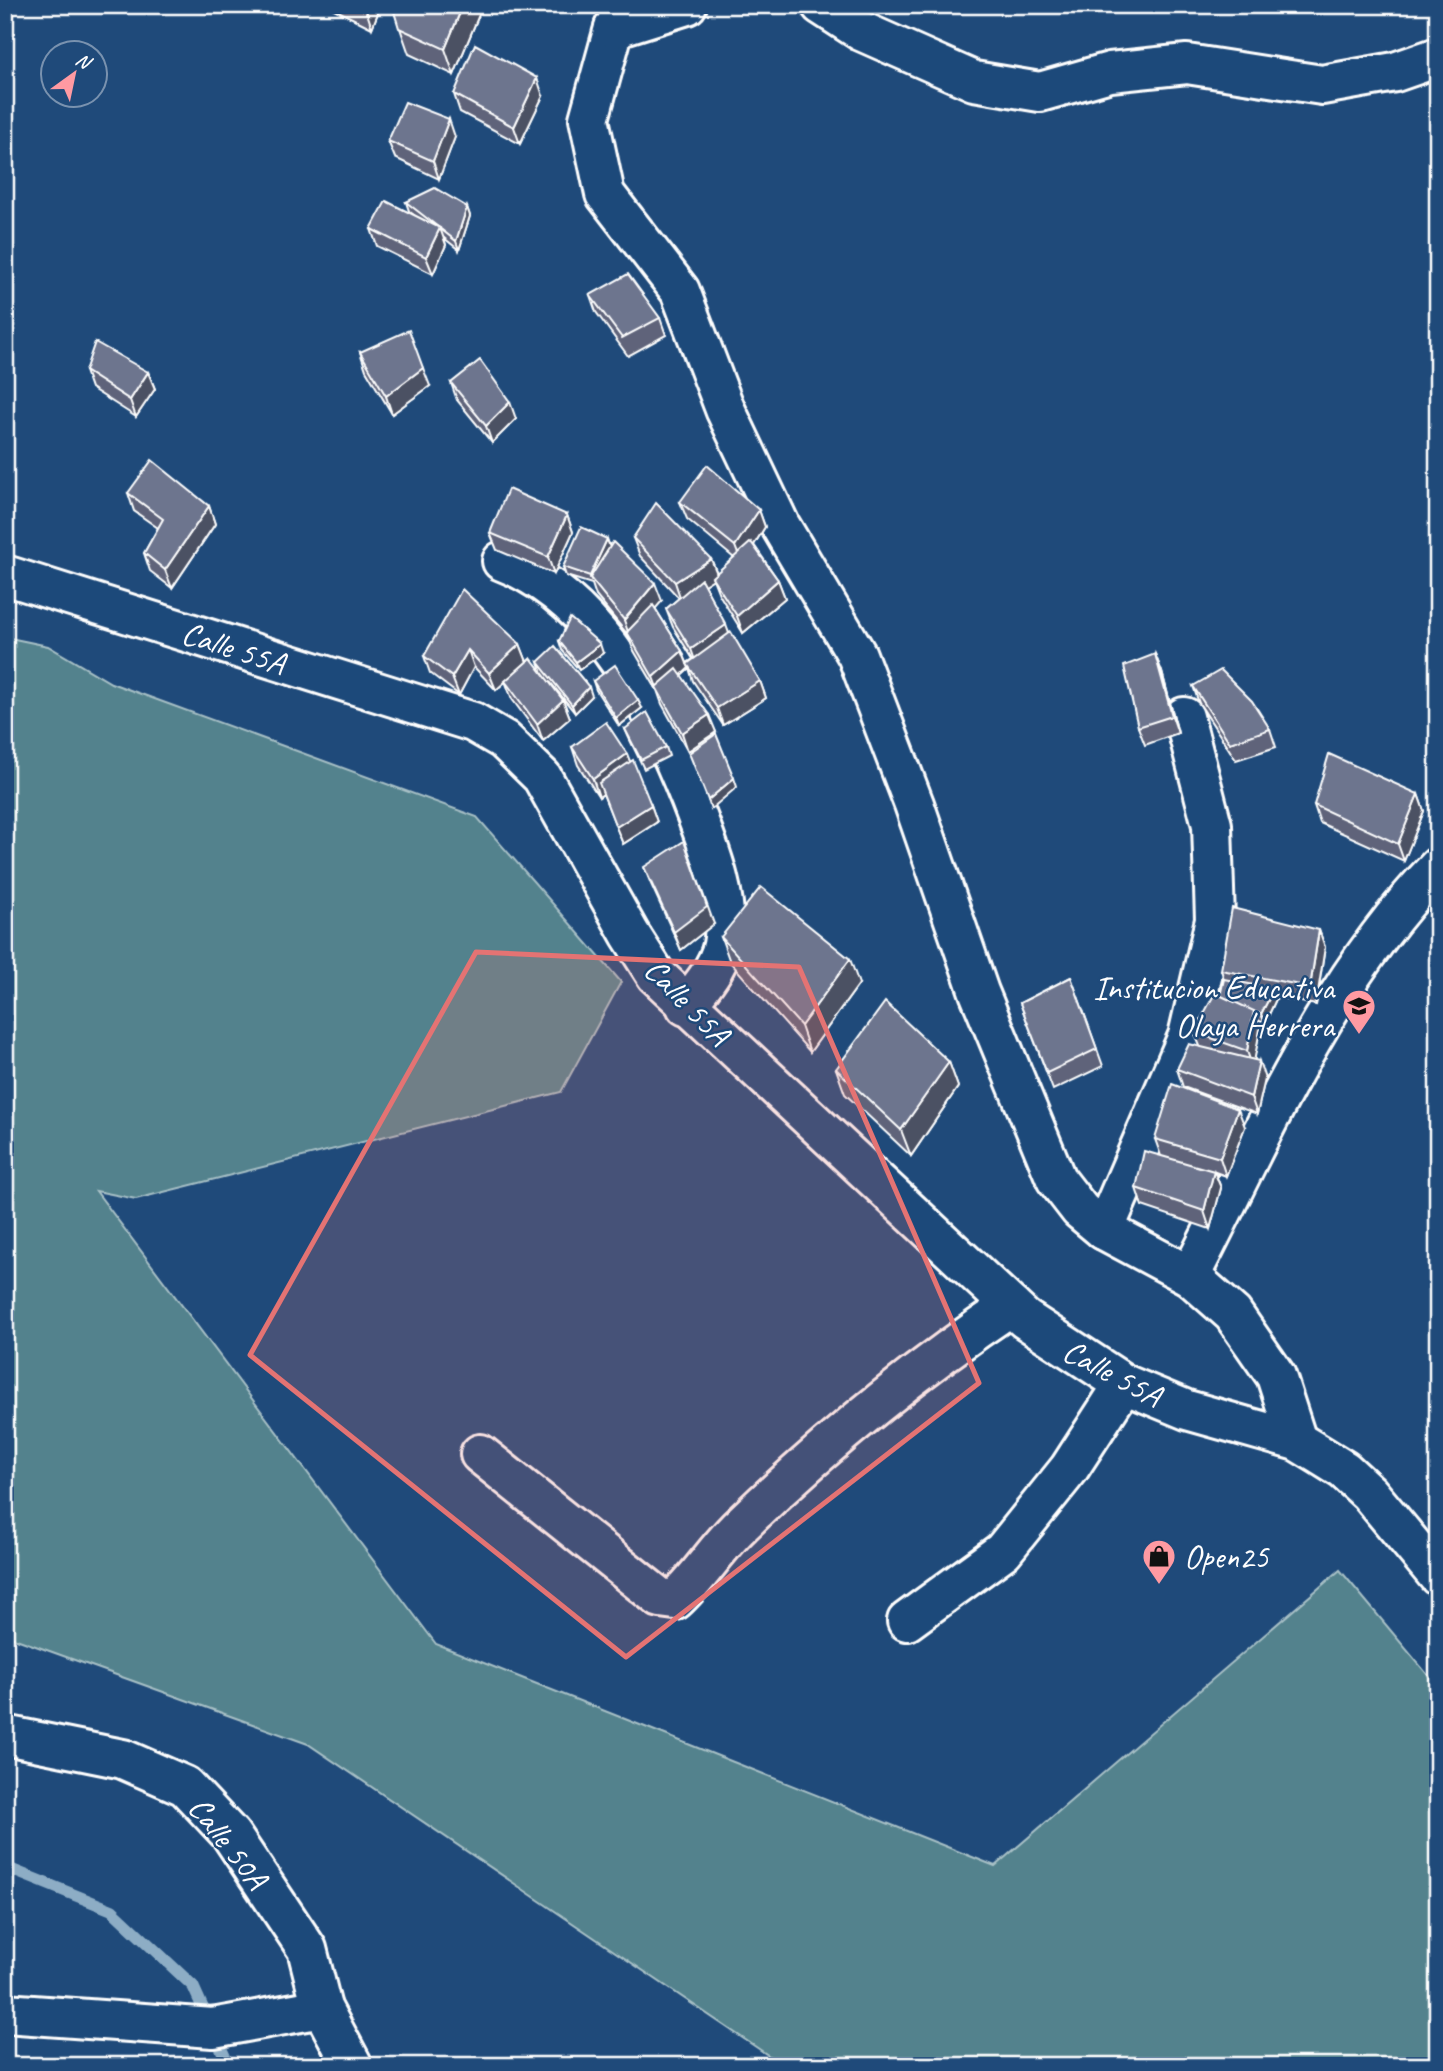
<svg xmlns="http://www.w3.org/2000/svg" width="1443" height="2071" viewBox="0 0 1443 2071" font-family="Caveat,sans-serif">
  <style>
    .green { fill: #52828d; stroke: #a8c0c6; stroke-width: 2 }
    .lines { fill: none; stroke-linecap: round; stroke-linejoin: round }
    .stream { stroke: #8dadc5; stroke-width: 12 }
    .minor-casing { stroke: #fff; stroke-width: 44 }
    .minor { stroke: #1f4a7a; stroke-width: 38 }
    .wall { fill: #5e647a; stroke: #fff; stroke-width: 2 }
    .shaded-wall { fill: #4c5163; stroke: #fff; stroke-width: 2 }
    .building { fill: #6d748e; stroke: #fff; stroke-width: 2 }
    .marked { fill: #e47373; fill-opacity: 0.2; stroke: #e47373; stroke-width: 5; stroke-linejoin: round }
    .labels { text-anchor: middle; stroke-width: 5; stroke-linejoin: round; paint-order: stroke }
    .street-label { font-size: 33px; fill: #fff; stroke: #1f4a7a }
    .poi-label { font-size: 33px; fill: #fff; stroke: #1f4a7a; text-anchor: end }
  </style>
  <rect width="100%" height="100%" fill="#1f4a7a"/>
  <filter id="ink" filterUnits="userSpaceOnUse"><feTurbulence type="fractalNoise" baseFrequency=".0143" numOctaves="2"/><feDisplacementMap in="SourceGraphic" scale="14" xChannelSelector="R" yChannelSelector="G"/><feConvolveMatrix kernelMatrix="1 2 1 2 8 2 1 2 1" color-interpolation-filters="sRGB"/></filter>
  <g filter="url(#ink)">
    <path class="green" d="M 5,637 L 48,646 L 111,683 L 477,817 L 621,982 L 561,1092 L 136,1199 L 96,1191 L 436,1644 L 995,1866 L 1340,1570 L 1438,1687 L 1438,2066 L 784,2066 L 308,1744 L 5,1635 Z"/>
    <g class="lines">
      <path class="stream" d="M 5,1867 L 112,1910 L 193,1986 L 229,2066"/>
      <defs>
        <g id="minor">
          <path d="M 626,5 L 614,28 L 589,119 L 605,194 L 680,291 L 725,409 L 780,525 L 857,655 L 914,804 L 979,992 L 1056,1179 L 1080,1210 L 1104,1230 L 1190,1276 L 1233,1314 L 1276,1376 L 1297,1441"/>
          <path d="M 821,5 L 861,31 L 974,81 L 1040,92 L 1110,72 L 1187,64 L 1322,85 L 1395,72 L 1438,57"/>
          <path d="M 614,28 L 687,5"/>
          <path d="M 502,561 C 602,599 663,724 698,819 C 712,856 728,898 724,938 C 722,964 701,986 686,1006"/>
          <path d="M 5,575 L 473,722 L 504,740 L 542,777 L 630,934 L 656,975 L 1025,1319 L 1124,1384 L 1187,1410 L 1297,1441 L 1320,1455 L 1344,1470 L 1369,1493 L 1438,1576"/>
          <path d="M 1104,1230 L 1188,1036 L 1215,920 L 1212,825 L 1184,717"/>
          <path d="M 1190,1276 C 1263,1135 1325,983 1438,867"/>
          <path d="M 480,1454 L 660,1598 L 675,1600 C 700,1577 717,1547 742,1524 C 826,1443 915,1370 1011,1306"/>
          <path d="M 907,1621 L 1003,1551 L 1069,1469 L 1124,1384"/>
          <path d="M 5,1735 L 123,1759 L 185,1786 L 231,1835 L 307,1949 L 322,2008 L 353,2066"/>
          <path d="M 5,2013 L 213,2028 L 322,2008"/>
        </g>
      </defs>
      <use href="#minor" class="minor-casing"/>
      <use href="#minor" class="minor"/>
    </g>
    <g class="wall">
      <path d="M 326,5 L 381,5 L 372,28 Z"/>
      <path d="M 392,5 L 483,5 L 454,75 L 409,54 Z"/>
      <path d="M 454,94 L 543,96 L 520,144 L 460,112 Z"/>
      <path d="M 455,137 L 439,179 L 395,158 L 388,141 Z"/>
      <path d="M 406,202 L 467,207 L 470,216 L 459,250 L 444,238 L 446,245 L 433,274 L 377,246 L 371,229 L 414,215 L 409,211 Z"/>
      <path d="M 590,295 L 660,318 L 666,335 L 628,356 L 596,312 Z"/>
      <path d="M 360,352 L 430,386 L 392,414 L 366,370 Z"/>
      <path d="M 85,371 L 148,372 L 155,389 L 136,417 L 91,388 Z"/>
      <path d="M 451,383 L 516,419 L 492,443 L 457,400 Z"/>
      <path d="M 128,493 L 209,506 L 215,524 L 172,588 L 150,571 L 144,553 L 158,528 L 134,511 Z"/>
      <path d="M 680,502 L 759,510 L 765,527 L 754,545 L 778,580 L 785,598 L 743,633 L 719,594 L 713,579 L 704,585 L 729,633 L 760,681 L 766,698 L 723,725 L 693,681 L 689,668 L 681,675 L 716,732 L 688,751 L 662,704 L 657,690 L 633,649 L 628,635 L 596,596 L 592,584 L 566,576 L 563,567 L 607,539 L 610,547 L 662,601 L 655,608 L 682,651 L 687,663 L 693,659 L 673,627 L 666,609 L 679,598 L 640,556 L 633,538 L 711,559 L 717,573 L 734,558 L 687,519 Z"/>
      <path d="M 567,515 L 573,532 L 554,574 L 497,550 L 490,533 Z"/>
      <path d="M 559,641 L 603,653 L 579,670 L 562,650 Z"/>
      <path d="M 520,644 L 527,662 L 496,690 L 474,667 L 459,695 L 430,673 L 424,656 Z"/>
      <path d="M 1155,654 L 1162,672 L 1178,733 L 1145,745 L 1138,727 Z"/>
      <path d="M 538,662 L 592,696 L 575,713 L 550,682 L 563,700 L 570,718 L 543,741 L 512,699 L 505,681 L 541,670 Z"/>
      <path d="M 593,681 L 642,708 L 619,726 L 596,690 Z"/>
      <path d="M 1193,686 L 1270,729 L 1276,747 L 1236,760 L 1199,703 Z"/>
      <path d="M 625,729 L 666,747 L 669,756 L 644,769 L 629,738 Z"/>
      <path d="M 572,747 L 630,762 L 651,805 L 657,822 L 623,844 L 603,794 L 599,797 L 578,765 Z"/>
      <path d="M 1418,794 L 1424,811 L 1404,861 L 1320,823 L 1314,805 Z"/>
      <path d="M 644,867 L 714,924 L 681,950 L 651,884 Z"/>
      <path d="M 1319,930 L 1325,947 L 1316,1005 L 1277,997 L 1265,1023 L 1257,1020 L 1260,1029 L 1254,1060 L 1265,1079 L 1257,1114 L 1183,1087 L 1177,1069 L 1200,1046 L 1194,1032 L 1220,996 L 1224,979 L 1221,970 Z"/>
      <path d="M 721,937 L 859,984 L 810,1052 L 730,962 Z"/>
      <path d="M 1071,977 L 1103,1066 L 1053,1090 L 1020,1003 Z"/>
      <path d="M 949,1062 L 958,1087 L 911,1156 L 845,1094 L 836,1069 Z"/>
      <path d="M 1245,1127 L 1226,1176 L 1215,1172 L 1221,1188 L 1210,1229 L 1142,1206 L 1136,1188 L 1161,1156 L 1155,1139 Z"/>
    </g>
    <g class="shaded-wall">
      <path d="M 368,5 L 381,5 L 372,28 L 366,10 Z"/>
      <path d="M 463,5 L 483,5 L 454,75 L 445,49 Z"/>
      <path d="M 537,78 L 543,96 L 520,144 L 514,127 Z"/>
      <path d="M 449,119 L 455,137 L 439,179 L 433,161 Z"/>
      <path d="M 467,207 L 470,216 L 459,250 L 456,241 Z"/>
      <path d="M 440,228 L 446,245 L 433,274 L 426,257 Z"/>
      <path d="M 423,368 L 430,386 L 392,414 L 386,396 Z"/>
      <path d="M 148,372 L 155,389 L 136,417 L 130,400 Z"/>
      <path d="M 510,402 L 516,419 L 492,443 L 486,426 Z"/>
      <path d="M 209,506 L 215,524 L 172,588 L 165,570 Z"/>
      <path d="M 759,510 L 765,527 L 742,564 L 735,546 Z"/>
      <path d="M 567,515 L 573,532 L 554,574 L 548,557 Z"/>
      <path d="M 607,539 L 610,548 L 591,580 L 590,576 Z"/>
      <path d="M 711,559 L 718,576 L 681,600 L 675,582 Z"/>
      <path d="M 778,580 L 785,598 L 743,633 L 737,616 Z"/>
      <path d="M 655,583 L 662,601 L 630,638 L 624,620 Z"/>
      <path d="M 726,625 L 732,642 L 697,666 L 691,649 Z"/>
      <path d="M 520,644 L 527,662 L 496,690 L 489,673 Z"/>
      <path d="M 600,644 L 603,653 L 579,670 L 576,662 Z"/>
      <path d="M 468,650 L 474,667 L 459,695 L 452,677 Z"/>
      <path d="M 682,651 L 689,668 L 660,695 L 653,677 Z"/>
      <path d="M 1155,654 L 1162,672 L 1178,733 L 1172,716 Z"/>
      <path d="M 760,681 L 766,698 L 723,725 L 717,708 Z"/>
      <path d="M 589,687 L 592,696 L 575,713 L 572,705 Z"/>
      <path d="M 563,700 L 570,718 L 543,741 L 537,724 Z"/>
      <path d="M 638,700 L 642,708 L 619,726 L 616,718 Z"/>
      <path d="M 709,715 L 716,732 L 688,751 L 682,733 Z"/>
      <path d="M 627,754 L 634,771 L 599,797 L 593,779 Z"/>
      <path d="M 734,778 L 737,787 L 711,809 L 708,800 Z"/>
      <path d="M 1418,794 L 1424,811 L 1404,861 L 1398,844 Z"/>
      <path d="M 651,805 L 657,822 L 623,844 L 616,827 Z"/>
      <path d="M 684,841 L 714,924 L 681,950 L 674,932 Z"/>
      <path d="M 1319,930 L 1325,947 L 1316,1005 L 1310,987 Z"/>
      <path d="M 850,959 L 859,984 L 810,1052 L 801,1026 Z"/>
      <path d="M 1274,989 L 1277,997 L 1265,1023 L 1261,1014 Z"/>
      <path d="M 1254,1011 L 1260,1029 L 1253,1068 L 1247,1051 Z"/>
      <path d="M 1259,1061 L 1265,1079 L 1257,1114 L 1251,1097 Z"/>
      <path d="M 949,1062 L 958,1087 L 911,1156 L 901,1130 Z"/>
      <path d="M 1238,1109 L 1245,1127 L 1226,1176 L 1220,1158 Z"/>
      <path d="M 1214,1171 L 1221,1188 L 1210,1229 L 1204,1211 Z"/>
    </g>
    <g class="building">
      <path d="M 355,5 L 368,5 L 366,10 Z"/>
      <path d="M 392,5 L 463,5 L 445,49 L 399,28 Z"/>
      <path d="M 475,44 L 537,78 L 514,127 L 454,94 Z"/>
      <path d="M 405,102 L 449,119 L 433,161 L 388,141 Z"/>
      <path d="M 435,188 L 467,207 L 456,241 L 406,202 Z"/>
      <path d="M 386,201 L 440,228 L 426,257 L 371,229 Z"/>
      <path d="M 628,274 L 660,318 L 622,338 L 590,295 Z"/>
      <path d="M 409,330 L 423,368 L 386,396 L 360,352 Z"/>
      <path d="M 95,342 L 148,372 L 130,400 L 85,371 Z"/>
      <path d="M 480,360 L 510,402 L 486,426 L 451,383 Z"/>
      <path d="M 152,460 L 209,506 L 165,570 L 144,553 L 163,519 L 128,493 Z"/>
      <path d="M 707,465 L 759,510 L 735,546 L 680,502 Z"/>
      <path d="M 508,489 L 567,515 L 548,557 L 490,533 Z"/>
      <path d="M 656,503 L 711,559 L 675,582 L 633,538 Z"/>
      <path d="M 581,527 L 607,539 L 590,576 L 563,567 Z"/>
      <path d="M 613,542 L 655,583 L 624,620 L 590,578 Z"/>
      <path d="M 751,542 L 778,580 L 737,616 L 712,577 Z"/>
      <path d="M 701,579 L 726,625 L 691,649 L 666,609 Z"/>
      <path d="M 462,589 L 520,644 L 489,673 L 468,650 L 452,677 L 424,656 Z"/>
      <path d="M 653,605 L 682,651 L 653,677 L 627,632 Z"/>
      <path d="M 570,618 L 600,644 L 576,662 L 559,641 Z"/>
      <path d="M 731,632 L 760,681 L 717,708 L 687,664 Z"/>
      <path d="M 555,646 L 589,687 L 572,705 L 538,662 Z"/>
      <path d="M 1155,654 L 1172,716 L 1138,727 L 1124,666 Z"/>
      <path d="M 531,658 L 563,700 L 537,724 L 505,681 Z"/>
      <path d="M 615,665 L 638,700 L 616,718 L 593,681 Z"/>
      <path d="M 677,669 L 709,715 L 682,733 L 656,687 Z"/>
      <path d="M 1221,670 L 1252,701 L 1270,729 L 1230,743 L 1193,686 Z"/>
      <path d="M 647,712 L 666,747 L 641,760 L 625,729 Z"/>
      <path d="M 606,722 L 627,754 L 593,779 L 572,747 Z"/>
      <path d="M 716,734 L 734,778 L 708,800 L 689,753 Z"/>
      <path d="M 1329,754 L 1418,794 L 1398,844 L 1314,805 Z"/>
      <path d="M 633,760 L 651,805 L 616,827 L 599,783 Z"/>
      <path d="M 684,841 L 707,907 L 674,932 L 644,867 Z"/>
      <path d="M 761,887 L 850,959 L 801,1026 L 721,937 Z"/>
      <path d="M 1232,908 L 1319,930 L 1310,987 L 1221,970 Z"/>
      <path d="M 1071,977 L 1097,1049 L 1047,1073 L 1020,1003 Z"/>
      <path d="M 1224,979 L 1274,989 L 1261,1014 L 1254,1012 L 1220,996 Z"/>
      <path d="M 1215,993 L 1254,1011 L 1247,1051 L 1194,1032 Z"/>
      <path d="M 885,1002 L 949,1062 L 901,1130 L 836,1069 Z"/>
      <path d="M 1189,1044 L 1259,1061 L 1251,1097 L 1177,1069 Z"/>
      <path d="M 1172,1084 L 1238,1109 L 1220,1158 L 1155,1139 Z"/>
      <path d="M 1144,1151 L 1214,1171 L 1204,1211 L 1136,1188 Z"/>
    </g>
  </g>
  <path class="marked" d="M 476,952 L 799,967 L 979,1383 L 626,1657 L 250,1355 Z"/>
  <defs>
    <symbol id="school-pin" viewBox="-11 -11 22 30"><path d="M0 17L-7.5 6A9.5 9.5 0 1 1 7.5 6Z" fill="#ff9aa2" stroke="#1f4a7a"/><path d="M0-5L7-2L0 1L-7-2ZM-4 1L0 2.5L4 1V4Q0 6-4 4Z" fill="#111"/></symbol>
    <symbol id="shop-pin" viewBox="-11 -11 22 30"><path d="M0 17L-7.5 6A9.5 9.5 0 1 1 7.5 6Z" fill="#ff9aa2" stroke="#1f4a7a"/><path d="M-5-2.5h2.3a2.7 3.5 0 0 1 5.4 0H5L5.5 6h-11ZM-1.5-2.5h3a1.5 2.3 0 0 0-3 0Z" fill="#111"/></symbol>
  </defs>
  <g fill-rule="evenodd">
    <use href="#school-pin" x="1340" y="987" width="38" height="52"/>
    <use href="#shop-pin" x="1140" y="1537" width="38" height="52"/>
  </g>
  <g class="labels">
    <g class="street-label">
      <text transform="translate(234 647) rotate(18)" y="12">Calle 55A</text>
      <text transform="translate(688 1001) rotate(46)" y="12">Calle 55A</text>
      <text transform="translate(1113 1372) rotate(28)" y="12">Calle 55A</text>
      <text transform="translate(229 1842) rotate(52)" y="12">Calle 50A</text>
    </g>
    <g class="poi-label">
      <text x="1334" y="999">Institucion Educativa<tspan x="1334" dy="38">Olaya Herrera</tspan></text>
      <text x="1184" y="1568" text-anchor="start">Open25</text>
    </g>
  </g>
  <rect width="1443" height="2071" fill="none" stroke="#1f4a7a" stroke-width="28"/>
  <rect x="14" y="14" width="1415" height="2043" fill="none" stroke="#fff" stroke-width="2.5" filter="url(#ink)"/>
  <g transform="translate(74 74) rotate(33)"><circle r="33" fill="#1f4a7a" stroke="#7992af" stroke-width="2"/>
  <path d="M0-5L12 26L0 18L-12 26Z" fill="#ff9aa2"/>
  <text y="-10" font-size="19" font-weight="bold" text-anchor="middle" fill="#ffffff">N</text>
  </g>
</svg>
